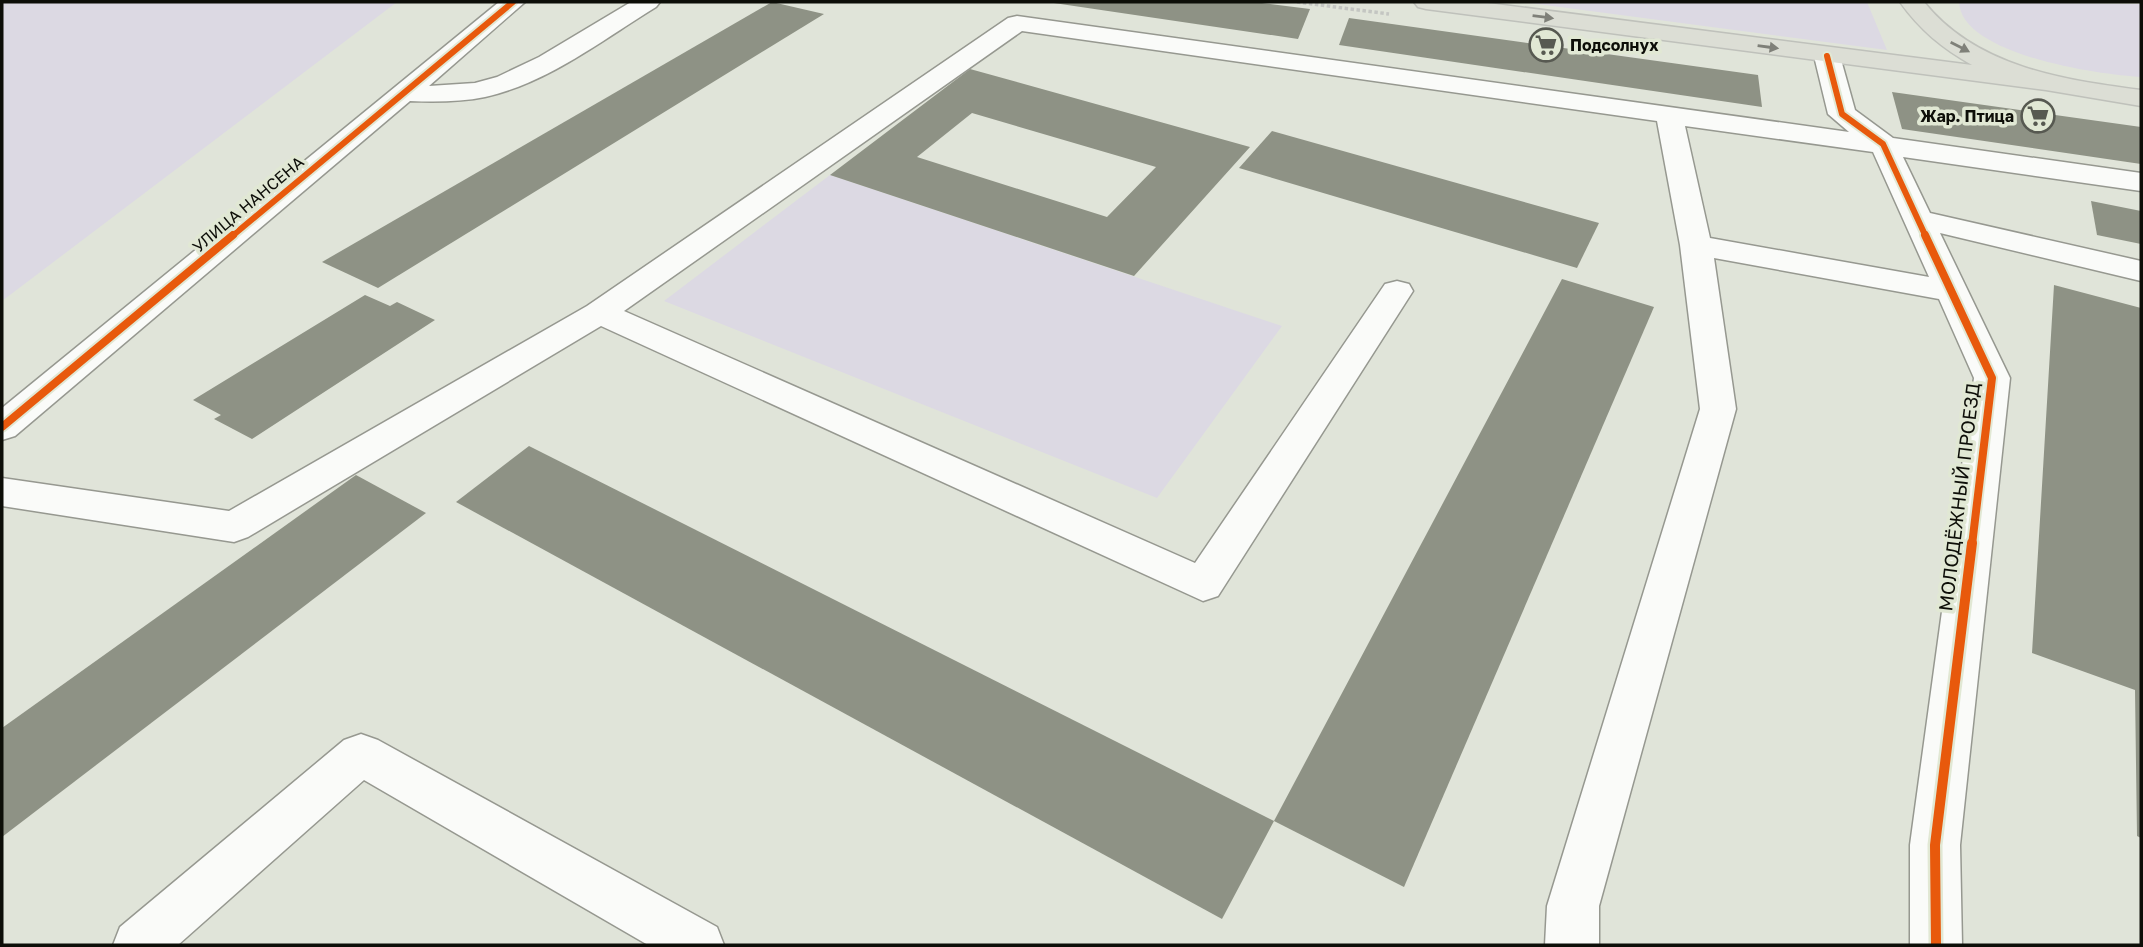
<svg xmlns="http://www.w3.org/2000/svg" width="2143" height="947" viewBox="0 0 2143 947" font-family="'Golos Text',sans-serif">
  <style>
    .green { fill: #dcd9e3 }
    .building { fill: #8e9285; fill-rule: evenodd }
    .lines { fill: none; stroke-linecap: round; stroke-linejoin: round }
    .minor-casing { stroke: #969890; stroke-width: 3 }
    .major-casing { stroke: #bfc1bb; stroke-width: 3 }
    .path { stroke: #c4c6c2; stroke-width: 3.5; stroke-dasharray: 3.5 2.5; stroke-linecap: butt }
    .minor { fill: #fafbf9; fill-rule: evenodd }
    .major { fill: #dcded5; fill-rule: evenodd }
    .cycleway-far2-casing { stroke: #e1e8d4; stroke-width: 10 }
    .cycleway-far1-casing { stroke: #e1e8d4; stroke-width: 12 }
    .cycleway-casing { stroke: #e1e8d4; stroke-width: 15 }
    .cycleway-far2 { stroke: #e8590c; stroke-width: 6 }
    .cycleway-far1 { stroke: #e8590c; stroke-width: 8 }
    .cycleway { stroke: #e8590c; stroke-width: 10 }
    .oneway { fill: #7f8079 }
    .labels { text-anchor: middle; stroke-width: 7; stroke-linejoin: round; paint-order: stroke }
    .far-poi-label { font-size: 16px; font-weight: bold; fill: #0d0e08; stroke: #e1e8d4; text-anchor: start }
    .far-street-label { font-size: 16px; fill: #0d0e08; stroke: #e1e8d4 }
    .street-label { font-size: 19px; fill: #0d0e08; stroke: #e1e8d4 }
  </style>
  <rect width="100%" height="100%" fill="#e0e4d9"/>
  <g class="green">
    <path d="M 2,2 L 397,2 L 2,301 Z"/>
    <path d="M 1522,2 L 1867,2 L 1887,50 Z"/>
    <path d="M 1959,2 L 2141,4 L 2141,77 C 2100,75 1961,55 1959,2 Z"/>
    <path d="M 830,175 L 1282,326 L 1157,498 L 664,301 Z"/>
  </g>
  <g class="building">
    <path d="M 772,2 L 824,14 L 378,288 L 322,262 Z"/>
    <path d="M 1047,2 L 1254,2 L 1310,9 L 1298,39 Z"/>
    <path d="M 1349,18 L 1758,75 L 1762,107 L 1339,45 Z"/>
    <path d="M 970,69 L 1250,147 L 1134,276 L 830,175 ZM 972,113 L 1156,167 L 1107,217 L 917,157 Z"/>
    <path d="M 1892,92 L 2141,127 L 2141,164 L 1902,129 Z"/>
    <path d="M 1272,131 L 1599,223 L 1577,268 L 1239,168 Z"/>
    <path d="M 2091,201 L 2141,211 L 2141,244 L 2097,235 Z"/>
    <path d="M 1562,279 L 1654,307 L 1404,887 L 1274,821 Z"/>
    <path d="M 2054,285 L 2141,308 L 2141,838 L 2137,836 L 2135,690 L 2032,653 Z"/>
    <path d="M 365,295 L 390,306 L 397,302 L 435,320 L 252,439 L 214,419 L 221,415 L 193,400 Z"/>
    <path d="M 529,446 L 1274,821 L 1222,919 L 456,502 Z"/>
    <path d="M 356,475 L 426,513 L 2,837 L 2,728 Z"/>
  </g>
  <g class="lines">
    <defs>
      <g id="minor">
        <path d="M 499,2 L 525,2 L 429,86 L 475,83 L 497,77 L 539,57 L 631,2 L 660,2 L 656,7 C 602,40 548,83 485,97 C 461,102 435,102 410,101 L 15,436 L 2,440 L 2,408 Z"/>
        <path d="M 1017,16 L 1849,132 L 1828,114 L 1814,56 L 1818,51 L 1827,48 L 1836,51 L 1840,56 L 1855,110 L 1893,138 L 2141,173 L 2141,191 L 1903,157 L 1930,213 L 2141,261 L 2141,281 L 1940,233 L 2010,378 L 1960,845 L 1962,945 L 1910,945 L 1910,845 L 1974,378 L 1939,299 L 1714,258 L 1736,409 L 1599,906 L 1599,945 L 1545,945 L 1547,906 L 1700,409 L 1680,245 L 1657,121 L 1022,31 L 624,311 L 1195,563 L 1385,284 L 1397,281 L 1409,284 L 1413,291 L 1218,596 L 1203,601 L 601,326 L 248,537 L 234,542 L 2,506 L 2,478 L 229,511 L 587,306 L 1008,18 ZM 1685,126 L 1873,152 L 1929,277 L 1710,238 Z"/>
        <path d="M 361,734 L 378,740 L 717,927 L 724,945 L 648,945 L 364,780 L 178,945 L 113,945 L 120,927 L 344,740 Z"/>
      </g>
      <path id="major" d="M 1414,2 L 1480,2 L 1972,65 C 1942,48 1920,30 1900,2 L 1924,2 C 1976,67 2063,80 2141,90 L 2141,106 L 2046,90 L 1426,9 L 1418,7 Z"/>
    </defs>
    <use href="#minor" class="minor-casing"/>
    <use href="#major" class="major-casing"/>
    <path class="path" d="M 1297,2 L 1389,14"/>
    <use href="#minor" class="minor"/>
    <use href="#major" class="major"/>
    <defs>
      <g id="cycleway-far2">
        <path d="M 1827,56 L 1842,114 L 1883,144 L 1926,237"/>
        <path d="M 231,237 L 513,2"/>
      </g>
      <g id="cycleway-far1">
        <path d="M 1925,235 L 1992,378 L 1972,545"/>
        <path d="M 2,427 L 233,235"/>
      </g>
      <path id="cycleway" d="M 1936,945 L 1935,845 L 1972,543"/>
    </defs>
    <use href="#cycleway-far2" class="cycleway-far2-casing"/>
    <use href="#cycleway-far1" class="cycleway-far1-casing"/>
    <use href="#cycleway" class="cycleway-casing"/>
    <use href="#cycleway-far2" class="cycleway-far2"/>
    <use href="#cycleway-far1" class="cycleway-far1"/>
    <use href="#cycleway" class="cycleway"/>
  </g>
  <defs><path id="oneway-solid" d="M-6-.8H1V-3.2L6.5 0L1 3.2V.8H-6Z" transform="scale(1.75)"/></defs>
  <g class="oneway">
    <use href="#oneway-solid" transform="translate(1543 17) rotate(7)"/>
    <use href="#oneway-solid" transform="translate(1768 47) rotate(8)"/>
    <use href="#oneway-solid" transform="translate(1960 47) rotate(27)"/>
  </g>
  <defs>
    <symbol id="supermarket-ring" viewBox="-11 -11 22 22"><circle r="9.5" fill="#e1e8d4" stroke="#575951" stroke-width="1.5"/><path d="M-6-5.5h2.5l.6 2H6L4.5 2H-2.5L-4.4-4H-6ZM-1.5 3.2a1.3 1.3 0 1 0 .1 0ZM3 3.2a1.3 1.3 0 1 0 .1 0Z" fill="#575951"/></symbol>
  </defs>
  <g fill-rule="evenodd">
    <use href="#supermarket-ring" x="1527" y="26" width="38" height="38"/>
    <use href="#supermarket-ring" x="2019" y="97" width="38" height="38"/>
  </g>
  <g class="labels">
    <g class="far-poi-label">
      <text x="1570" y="51">Подсолнух</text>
      <text x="2014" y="122" text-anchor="end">Жар. Птица</text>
    </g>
    <g class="far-street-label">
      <text transform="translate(248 204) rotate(-40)" y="6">УЛИЦА НАНСЕНА</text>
    </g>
    <g class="street-label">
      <text transform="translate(1959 497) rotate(-83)" y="7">МОЛОДЁЖНЫЙ ПРОЕЗД</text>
    </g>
  </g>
  <rect width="2143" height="947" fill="none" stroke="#0d0e08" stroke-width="7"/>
</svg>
